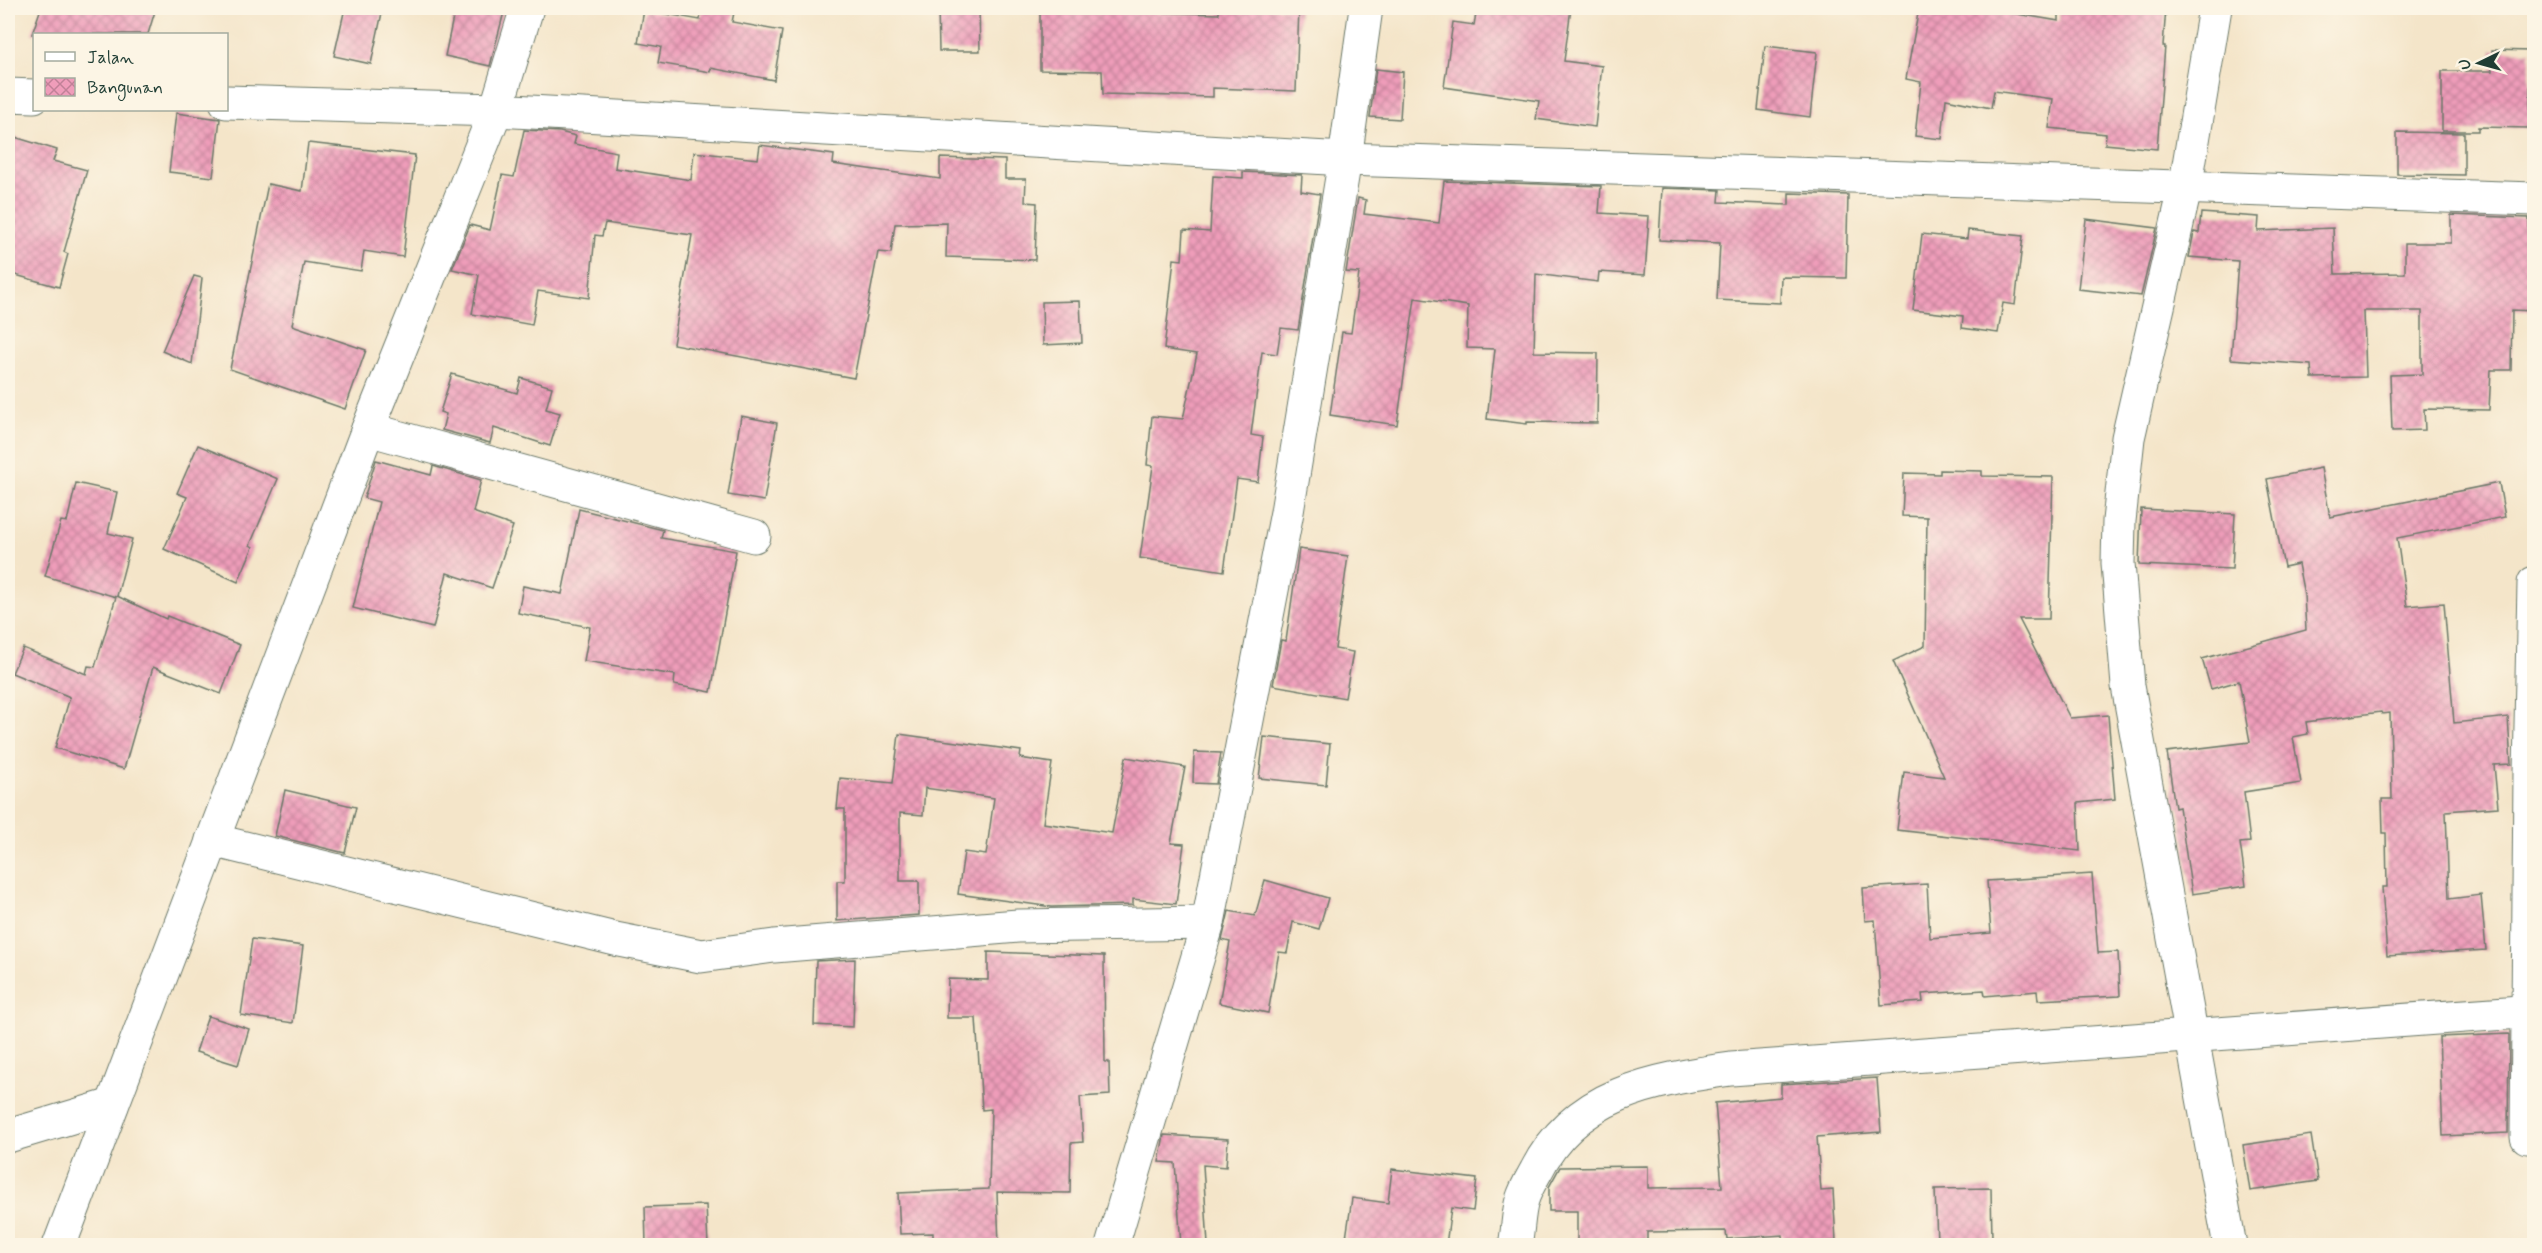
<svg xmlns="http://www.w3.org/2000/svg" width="2542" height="1253" viewBox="0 0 2542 1253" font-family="Mynerve,sans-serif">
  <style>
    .building { fill: url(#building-cross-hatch) }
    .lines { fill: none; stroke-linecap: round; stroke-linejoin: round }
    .street-casing { stroke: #6a7868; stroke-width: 35 }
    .street { stroke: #fff; stroke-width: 33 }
  </style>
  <defs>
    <pattern id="building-cross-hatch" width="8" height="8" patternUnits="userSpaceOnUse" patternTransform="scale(1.5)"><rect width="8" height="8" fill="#ef9dba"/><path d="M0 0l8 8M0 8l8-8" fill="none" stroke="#c18198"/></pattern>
  </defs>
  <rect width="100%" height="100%" fill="#fcf5e5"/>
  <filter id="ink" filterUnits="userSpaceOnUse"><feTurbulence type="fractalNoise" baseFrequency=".0167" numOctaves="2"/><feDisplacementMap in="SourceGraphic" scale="12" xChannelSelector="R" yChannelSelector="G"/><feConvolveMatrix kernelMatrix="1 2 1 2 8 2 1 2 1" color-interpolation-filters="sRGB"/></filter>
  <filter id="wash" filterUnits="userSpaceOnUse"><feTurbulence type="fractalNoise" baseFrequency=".008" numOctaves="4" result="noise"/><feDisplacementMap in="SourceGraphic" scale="24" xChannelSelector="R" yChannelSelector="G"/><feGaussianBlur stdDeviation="1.35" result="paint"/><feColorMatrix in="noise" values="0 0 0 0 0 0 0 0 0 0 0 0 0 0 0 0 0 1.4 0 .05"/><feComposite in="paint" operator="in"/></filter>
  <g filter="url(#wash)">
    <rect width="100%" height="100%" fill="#f4e5c9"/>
    <g id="blocks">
      <g class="building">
        <path d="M 41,8 L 156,8 L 148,34 L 32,34 Z"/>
        <path d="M 345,8 L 383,8 L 371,64 L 334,56 Z"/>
        <path d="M 455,8 L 505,8 L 490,66 L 445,56 Z"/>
        <path d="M 702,8 L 735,8 L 732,22 L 782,31 L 774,80 L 711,68 L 710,72 L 658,63 L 661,47 L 638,43 L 644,10 L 700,20 Z"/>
        <path d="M 938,8 L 979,8 L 980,51 L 939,51 Z"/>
        <path d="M 1040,8 L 1147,8 L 1147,12 L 1219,14 L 1219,8 L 1299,8 L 1296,91 L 1213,88 L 1213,97 L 1103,94 L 1102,71 L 1040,70 Z"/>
        <path d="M 1477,8 L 1571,8 L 1564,61 L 1602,66 L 1595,127 L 1536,119 L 1539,101 L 1444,87 L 1453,22 L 1474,25 Z"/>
        <path d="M 1919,8 L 1981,8 L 2059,21 L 2059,8 L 2166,8 L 2163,46 L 2165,46 L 2157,149 L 2105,144 L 2106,134 L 2049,128 L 2053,99 L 1994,91 L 1991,108 L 1946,99 L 1942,139 L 1915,136 L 1921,82 L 1906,79 Z"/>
        <path d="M 1765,46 L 1817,52 L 1810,117 L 1758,110 Z"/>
        <path d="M 2492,50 L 2530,51 L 2530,128 L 2478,127 L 2478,131 L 2442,131 L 2442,71 L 2492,71 Z"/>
        <path d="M 1376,69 L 1403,72 L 1400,119 L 1370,117 Z"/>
        <path d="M 176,113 L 220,119 L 213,177 L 169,172 Z"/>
        <path d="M 524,130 L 560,132 L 576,136 L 574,144 L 617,152 L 615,168 L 691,180 L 694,152 L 758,159 L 760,145 L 834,155 L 833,164 L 940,179 L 940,158 L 1005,160 L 1005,179 L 1026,179 L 1025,202 L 1037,203 L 1035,260 L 946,257 L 947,223 L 895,224 L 891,253 L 878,252 L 854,378 L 673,344 L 692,235 L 605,223 L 602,236 L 595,235 L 589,298 L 538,291 L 532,325 L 472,314 L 479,275 L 452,269 L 470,225 L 490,230 L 502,175 L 514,177 Z"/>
        <path d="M 2397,132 L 2464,133 L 2464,175 L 2397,174 Z"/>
        <path d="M 8,135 L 57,150 L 53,161 L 87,170 L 64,252 L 68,254 L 59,287 L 8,273 Z"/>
        <path d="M 308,143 L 415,155 L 403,257 L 364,251 L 361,271 L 304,262 L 292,325 L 366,350 L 345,409 L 230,369 L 268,184 L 302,191 Z"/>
        <path d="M 1243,172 L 1302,175 L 1301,191 L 1320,194 L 1298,330 L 1281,328 L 1277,354 L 1262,352 L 1251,435 L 1263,437 L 1258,482 L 1237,479 L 1224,571 L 1140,558 L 1153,466 L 1147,465 L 1152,416 L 1183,419 L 1197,354 L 1164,349 L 1174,259 L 1182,260 L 1184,230 L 1210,232 L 1213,176 L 1243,178 Z"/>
        <path d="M 1444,181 L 1601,186 L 1599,213 L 1649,216 L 1645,275 L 1599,272 L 1598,282 L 1536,274 L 1534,352 L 1598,353 L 1597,423 L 1527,422 L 1527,424 L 1487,419 L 1495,349 L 1467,348 L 1468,306 L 1415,298 L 1397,425 L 1330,415 L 1342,332 L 1351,333 L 1355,304 L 1359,273 L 1346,272 L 1358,198 L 1366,200 L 1364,214 L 1439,223 Z"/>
        <path d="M 1662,188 L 1720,190 L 1719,202 L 1789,205 L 1789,193 L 1848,195 L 1846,278 L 1781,277 L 1780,303 L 1717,300 L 1720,243 L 1659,240 Z"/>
        <path d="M 2201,213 L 2259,217 L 2258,231 L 2333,228 L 2335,274 L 2405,273 L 2405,243 L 2451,243 L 2451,215 L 2529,218 L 2529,243 L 2535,243 L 2535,311 L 2512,310 L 2511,370 L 2491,370 L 2489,410 L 2424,409 L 2425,430 L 2392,431 L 2390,375 L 2422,374 L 2422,311 L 2364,311 L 2366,377 L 2312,378 L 2311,365 L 2231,359 L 2238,261 L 2189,257 L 2194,232 L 2199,233 Z"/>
        <path d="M 2086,219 L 2157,228 L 2141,296 L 2078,289 Z"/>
        <path d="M 1968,230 L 2023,236 L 2015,305 L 2003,303 L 1998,333 L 1962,328 L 1963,316 L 1913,310 L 1922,234 L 1967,239 Z"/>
        <path d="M 194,276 L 202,278 L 192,364 L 162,351 Z"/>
        <path d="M 1080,301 L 1082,343 L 1043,345 L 1042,302 Z"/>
        <path d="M 452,374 L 517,393 L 521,378 L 552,387 L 546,409 L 560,413 L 550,446 L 494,428 L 490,443 L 442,430 L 446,414 L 440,412 Z"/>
        <path d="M 741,416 L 777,423 L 764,501 L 728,495 Z"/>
        <path d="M 198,445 L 278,479 L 250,545 L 253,547 L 238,582 L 164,549 L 187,497 L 177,493 Z"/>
        <path d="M 376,460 L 431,475 L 433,466 L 481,480 L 473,512 L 513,526 L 492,588 L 447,573 L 433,628 L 353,608 L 379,502 L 364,498 Z"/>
        <path d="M 2321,468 L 2330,517 L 2499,483 L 2505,517 L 2397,538 L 2407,606 L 2444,603 L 2454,723 L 2508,717 L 2511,764 L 2494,765 L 2498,807 L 2446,811 L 2449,899 L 2481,895 L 2486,950 L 2387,956 L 2382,887 L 2387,887 L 2386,833 L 2383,833 L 2382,799 L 2392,799 L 2390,713 L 2382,714 L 2381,712 L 2306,722 L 2308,734 L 2293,737 L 2301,783 L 2244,792 L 2250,842 L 2240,843 L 2246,886 L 2192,894 L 2179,807 L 2175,808 L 2167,752 L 2250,742 L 2239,681 L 2211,689 L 2202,659 L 2306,630 L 2304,595 L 2298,564 L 2284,567 L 2267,479 Z"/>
        <path d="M 1940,470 L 1982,471 L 1982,476 L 2053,477 L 2049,619 L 2019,619 L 2070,718 L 2108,715 L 2115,799 L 2078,803 L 2080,851 L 1897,830 L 1904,772 L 1944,777 L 1893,661 L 1925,646 L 1927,517 L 1902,516 L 1904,473 L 1940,474 Z"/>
        <path d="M 76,483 L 117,492 L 108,533 L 132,539 L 117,596 L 166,619 L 167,616 L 240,645 L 221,694 L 153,667 L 124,769 L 55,748 L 70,697 L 12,673 L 23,648 L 86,674 L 88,666 L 95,667 L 116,597 L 45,576 L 61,521 L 67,522 Z"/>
        <path d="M 579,509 L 663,530 L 661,538 L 736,551 L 711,692 L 674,685 L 675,675 L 584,661 L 590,627 L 518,613 L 523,586 L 562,594 Z"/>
        <path d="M 2141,509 L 2235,514 L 2232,569 L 2139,565 Z"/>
        <path d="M 1299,549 L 1348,556 L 1335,649 L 1353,652 L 1345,698 L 1273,685 L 1281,640 L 1286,641 Z"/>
        <path d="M 899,734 L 1021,751 L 1020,758 L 1052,763 L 1043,823 L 1112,833 L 1126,757 L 1185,767 L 1171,843 L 1184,844 L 1176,904 L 1133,899 L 1133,905 L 1052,907 L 958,894 L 964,852 L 986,855 L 994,798 L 925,788 L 923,815 L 900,813 L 900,881 L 919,881 L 919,915 L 837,921 L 837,881 L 845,881 L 845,809 L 837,809 L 840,778 L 893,783 Z"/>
        <path d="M 1264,737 L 1330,744 L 1326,785 L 1259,778 Z"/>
        <path d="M 1194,752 L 1221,753 L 1216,784 L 1193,783 Z"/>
        <path d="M 285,790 L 356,807 L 345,853 L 275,836 Z"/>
        <path d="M 2092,874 L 2098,953 L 2118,952 L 2120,996 L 2038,1000 L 2037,991 L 1985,996 L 1984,990 L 1922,994 L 1923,1002 L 1881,1005 L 1875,920 L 1865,921 L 1863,888 L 1927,884 L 1930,938 L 1991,933 L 1987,881 Z"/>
        <path d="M 1265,880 L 1328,898 L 1319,929 L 1293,922 L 1287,953 L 1279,952 L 1268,1013 L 1219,1003 L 1230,942 L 1222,940 L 1229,911 L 1255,916 Z"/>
        <path d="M 252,939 L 303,946 L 293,1023 L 241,1015 Z"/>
        <path d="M 988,952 L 1104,956 L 1105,1062 L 1109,1062 L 1110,1095 L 1080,1097 L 1083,1142 L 1071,1143 L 1070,1193 L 997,1192 L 999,1245 L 933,1245 L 933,1233 L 900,1234 L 898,1193 L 989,1189 L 991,1109 L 982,1110 L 976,1018 L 947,1018 L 948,979 L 988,980 Z"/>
        <path d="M 855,959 L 853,1027 L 814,1025 L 816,961 Z"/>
        <path d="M 208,1016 L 249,1029 L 238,1065 L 196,1052 Z"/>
        <path d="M 2509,1034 L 2508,1133 L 2443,1136 L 2439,1037 Z"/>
        <path d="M 1877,1078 L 1881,1132 L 1817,1137 L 1821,1191 L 1833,1190 L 1836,1241 L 1784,1245 L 1783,1235 L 1727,1239 L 1726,1231 L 1647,1232 L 1647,1245 L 1577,1245 L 1577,1211 L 1549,1211 L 1549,1187 L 1560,1167 L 1648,1166 L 1648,1188 L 1722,1187 L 1715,1103 L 1781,1097 L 1781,1084 Z"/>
        <path d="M 1164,1135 L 1228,1139 L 1226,1167 L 1203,1165 L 1208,1245 L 1181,1245 L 1175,1163 L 1159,1162 Z"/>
        <path d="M 2311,1135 L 2318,1181 L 2250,1191 L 2243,1145 Z"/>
        <path d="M 1392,1169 L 1477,1179 L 1473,1211 L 1451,1208 L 1446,1245 L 1345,1245 L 1352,1198 L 1388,1203 Z"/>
        <path d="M 1991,1188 L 1992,1240 L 1937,1242 L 1935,1189 Z"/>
        <path d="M 706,1205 L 708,1245 L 646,1245 L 645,1207 Z"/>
      </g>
    </g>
  </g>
  <g filter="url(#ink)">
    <use href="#blocks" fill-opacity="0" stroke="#6a7868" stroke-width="1.5"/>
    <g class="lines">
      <defs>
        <g id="street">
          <path d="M 2215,8 L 2185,189 L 2128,438 L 2119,521 L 2118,563 L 2128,686 L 2230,1246"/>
          <path d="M 8,95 L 34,96"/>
          <path d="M 226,102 L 496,110 L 1345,159 L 2534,199"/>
          <path d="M 368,429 L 754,536"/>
          <path d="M 212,840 L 615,939 L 701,956 L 774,946 L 1018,926 L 1208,923"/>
          <path d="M 8,1136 L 112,1105"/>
          <path d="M 2527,1137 L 2530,772 L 2534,583"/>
          <path d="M 59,1246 L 368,429 L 496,110 L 527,8"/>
          <path d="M 1112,1246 L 1208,923 L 1287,512 L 1345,159 L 1366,8"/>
          <path d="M 1515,1246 C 1518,1231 1518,1214 1522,1200 C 1525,1190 1531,1180 1536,1171 C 1575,1093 1653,1080 1731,1069 L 2534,1011"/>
        </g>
      </defs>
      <use href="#street" class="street-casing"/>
      <use href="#street" class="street"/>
    </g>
  </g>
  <rect width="2542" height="1253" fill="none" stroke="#fcf5e5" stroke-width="30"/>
  <rect x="33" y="33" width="195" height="78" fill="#fcf5e5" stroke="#a4ab9e" stroke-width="1.5"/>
  <rect x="45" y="52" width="30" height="9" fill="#ffffff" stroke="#a4ab9e" stroke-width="1.5"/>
  <text x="87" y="63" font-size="18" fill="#1f3d34">Jalan</text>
  <rect x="45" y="78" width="30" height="18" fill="url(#building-cross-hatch)" stroke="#a4ab9e" stroke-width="1.5"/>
  <text x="87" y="93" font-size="18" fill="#1f3d34">Bangunan</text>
  <g transform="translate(2479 63) rotate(265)" stroke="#fcf5e5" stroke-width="4.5" paint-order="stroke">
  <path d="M0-4.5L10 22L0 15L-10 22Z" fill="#1f3d34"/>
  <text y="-9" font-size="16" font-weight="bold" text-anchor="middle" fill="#1f3d34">U</text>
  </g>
</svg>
